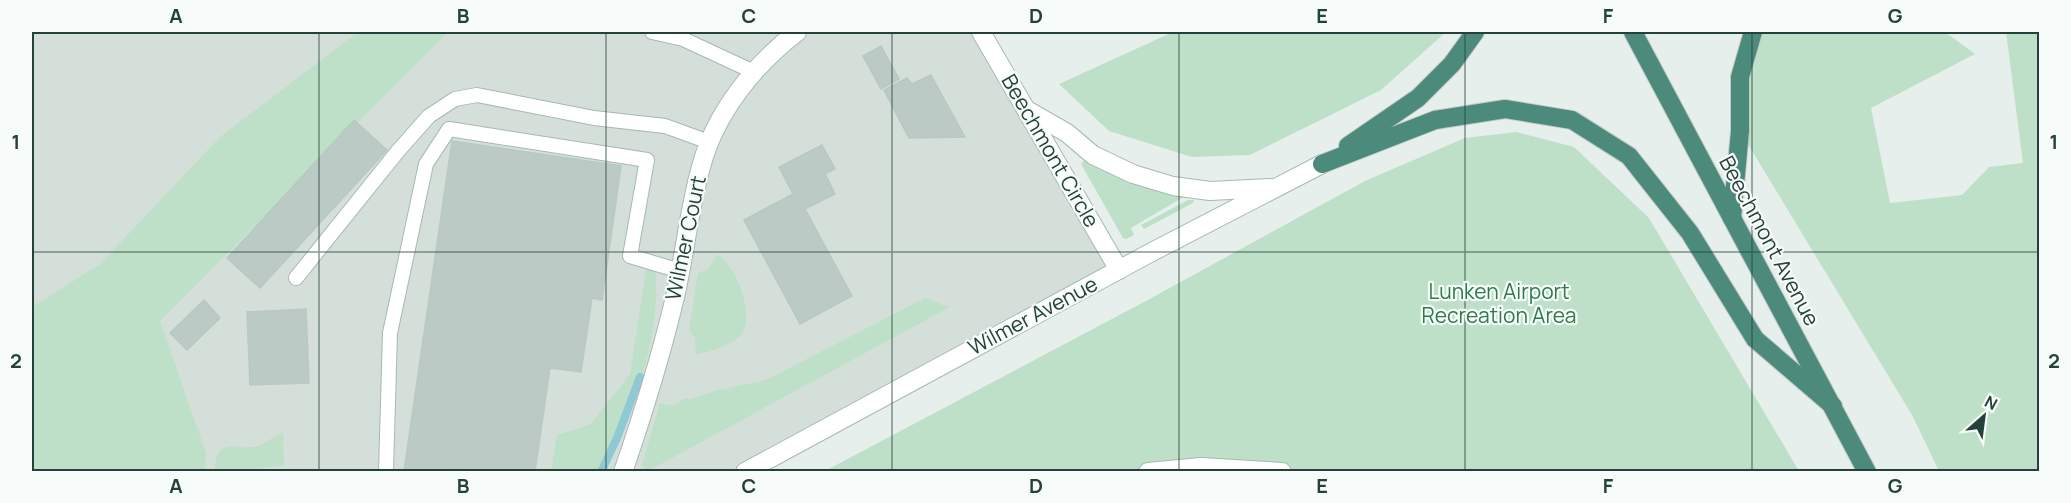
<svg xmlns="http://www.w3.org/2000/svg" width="2071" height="503" viewBox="0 0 2071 503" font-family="Manrope,sans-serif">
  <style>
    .built { fill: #d4dfda }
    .green { fill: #bfe0c8 }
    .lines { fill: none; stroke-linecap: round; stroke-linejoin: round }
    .stream { stroke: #8ec9d4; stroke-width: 8 }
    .building { fill: #bbcac4; stroke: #b8c9c2; stroke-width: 1.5 }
    .service-casing { stroke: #a8b8b2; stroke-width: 16 }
    .minor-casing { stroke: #a8b8b2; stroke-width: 20 }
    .tertiary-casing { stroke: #a8b8b2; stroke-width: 20 }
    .trunk-casing { stroke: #c2cac8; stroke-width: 20 }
    .service { stroke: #fff; stroke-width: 14 }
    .minor { stroke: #fff; stroke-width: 18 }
    .tertiary { stroke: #fff; stroke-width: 18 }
    .trunk { stroke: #4c8a7c; stroke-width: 18 }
    .grid { fill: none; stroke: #24423a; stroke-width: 1.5; stroke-opacity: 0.55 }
    .labels { text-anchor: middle; stroke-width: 4.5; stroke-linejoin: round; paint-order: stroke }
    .street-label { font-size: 21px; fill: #24423a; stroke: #f7fbf9 }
    .park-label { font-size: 21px; fill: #2d7a4b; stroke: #f7fbf9 }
    .neatline { fill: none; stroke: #24423a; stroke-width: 2 }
    .grid-label { font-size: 20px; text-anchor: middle; font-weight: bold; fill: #24423a }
  </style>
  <rect width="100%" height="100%" fill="#e6efeb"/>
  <path class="built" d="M 32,32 L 981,32 L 1119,270 L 745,471 L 205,471 L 205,453 L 32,395 Z"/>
  <g class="green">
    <path d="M 358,32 L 448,32 L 160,321 L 206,453 L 205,471 L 32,472 L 32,307 L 100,264 L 220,137 Z"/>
    <path d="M 1173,32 L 1446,32 L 1381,90 L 1250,155 L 1192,157 L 1109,131 L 1059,84 Z"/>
    <path d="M 1753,32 L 1945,32 L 1975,54 L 1871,108 L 1890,203 L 1962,195 L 1989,167 L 2023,163 L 2006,32 L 2039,32 L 2039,471 L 1939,471 L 1912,415 L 1740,131 Z"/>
    <path d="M 1516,132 L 1574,147 L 1649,218 L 1799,471 L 823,472 L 1144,302 L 1365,181 L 1465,138 Z"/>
    <path d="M 1086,158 L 1187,195 L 1131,228 L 1134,235 L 1126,239 L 1123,238 L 1081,164 Z"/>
    <path d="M 1188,200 L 1194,200 L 1193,203 L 1144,229 L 1141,225 Z"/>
    <path d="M 717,255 C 736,263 758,321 739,337 C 727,347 710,351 696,355 L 695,338 L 689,330 L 698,273 L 708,269 Z"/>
    <path d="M 647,263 L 655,266 C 659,303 653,340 642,376 L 639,375 L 616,437 L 599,471 L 551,472 L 557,435 L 591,424 L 630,374 Z"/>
    <path d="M 925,298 L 950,307 L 648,471 L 642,465 L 660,403 L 674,406 L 685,398 L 690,399 L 718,390 L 766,380 Z"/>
    <path d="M 283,432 L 284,465 L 242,471 L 215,471 C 215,433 239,452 258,446 C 267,442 275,436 283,432 Z"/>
  </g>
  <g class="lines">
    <path class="stream" d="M 601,472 L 617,438 L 640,377"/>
  </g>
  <g class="building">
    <path d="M 881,46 L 899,79 L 881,89 L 863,56 Z"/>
    <path d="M 931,75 L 965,137 L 909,138 L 884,90 L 907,78 L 912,84 Z"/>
    <path d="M 354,120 L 387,150 L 260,288 L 227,258 Z"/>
    <path d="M 452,141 L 621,166 L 602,300 L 592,298 L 581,372 L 550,368 L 535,471 L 404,471 Z"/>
    <path d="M 822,145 L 835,169 L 825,174 L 835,194 L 805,209 L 852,296 L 800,324 L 744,220 L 793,194 L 779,167 Z"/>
    <path d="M 204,300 L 220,318 L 187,350 L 170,333 Z"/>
    <path d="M 306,309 L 309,383 L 250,385 L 247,312 Z"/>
  </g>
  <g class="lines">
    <defs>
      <g id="service">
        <path d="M 652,32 L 683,39 L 754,72"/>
        <path d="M 296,278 L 398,151 L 429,116 L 455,99 L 477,95 L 594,118 L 665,126 L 709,142"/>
        <path d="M 386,472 L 390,333 L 426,164 L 449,129 L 647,160 L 630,256 L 680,271"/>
      </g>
      <g id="minor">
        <path d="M 623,472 C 643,414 661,356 675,297 C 685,254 689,209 701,167 C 715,113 754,65 797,32"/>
        <path d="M 1148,472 L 1201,467 L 1282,472"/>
      </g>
      <g id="tertiary">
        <path d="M 981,32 L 1119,270"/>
        <path d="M 1027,110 L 1067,133 L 1093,155 L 1133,174 L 1173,186 L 1210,191 L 1270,188"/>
        <path d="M 745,472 L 1148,254 L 1322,164"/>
      </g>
      <g id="trunk">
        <path d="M 1633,32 L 1867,472"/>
        <path d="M 1348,146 L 1418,98 L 1452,64 L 1475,32"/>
        <path d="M 1322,164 L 1435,120 L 1505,109 L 1572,120 L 1629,156 L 1690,233 L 1755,339 L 1833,406"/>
        <path d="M 1732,218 L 1740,131 L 1740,77 L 1753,32"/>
      </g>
    </defs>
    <use href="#service" class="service-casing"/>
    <use href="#minor" class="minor-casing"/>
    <use href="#tertiary" class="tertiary-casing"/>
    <use href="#trunk" class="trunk-casing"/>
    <use href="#service" class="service"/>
    <use href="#minor" class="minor"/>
    <use href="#tertiary" class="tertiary"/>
    <use href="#trunk" class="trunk"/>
  </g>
  <path class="grid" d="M 319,32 L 319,472M 606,32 L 606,472M 892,32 L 892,472M 1179,32 L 1179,472M 1465,32 L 1465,472M 1752,32 L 1752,472M 32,252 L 2040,252"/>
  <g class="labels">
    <g class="street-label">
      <text transform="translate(1050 151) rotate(60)" y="7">Beechmont Circle</text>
      <text transform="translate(686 238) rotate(-78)" y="7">Wilmer Court</text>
      <text transform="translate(1769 241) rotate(62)" y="7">Beechmont Avenue</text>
      <text transform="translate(1033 316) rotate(-28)" y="7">Wilmer Avenue</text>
    </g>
    <g class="park-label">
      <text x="1499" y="299">Lunken Airport<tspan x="1499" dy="24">Recreation Area</tspan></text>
    </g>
  </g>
  <rect width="2071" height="503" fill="none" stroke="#f7fbf9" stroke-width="66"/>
  <g transform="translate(1984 416) rotate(28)" stroke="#f7fbf9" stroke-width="4.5" paint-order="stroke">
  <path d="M0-4.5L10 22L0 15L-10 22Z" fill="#24423a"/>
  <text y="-9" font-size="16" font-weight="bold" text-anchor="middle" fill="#24423a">N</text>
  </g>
  <rect x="33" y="33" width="2005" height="437" class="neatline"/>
  <g class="grid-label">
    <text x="176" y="23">A</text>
    <text x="463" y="23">B</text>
    <text x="749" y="23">C</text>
    <text x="1036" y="23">D</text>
    <text x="1322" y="23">E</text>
    <text x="1608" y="23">F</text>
    <text x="1895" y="23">G</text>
    <text x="16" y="149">1</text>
    <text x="2054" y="149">1</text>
    <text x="16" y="368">2</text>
    <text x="2054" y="368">2</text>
    <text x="176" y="493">A</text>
    <text x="463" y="493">B</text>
    <text x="749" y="493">C</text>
    <text x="1036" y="493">D</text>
    <text x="1322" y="493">E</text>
    <text x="1608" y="493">F</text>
    <text x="1895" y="493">G</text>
  </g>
</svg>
